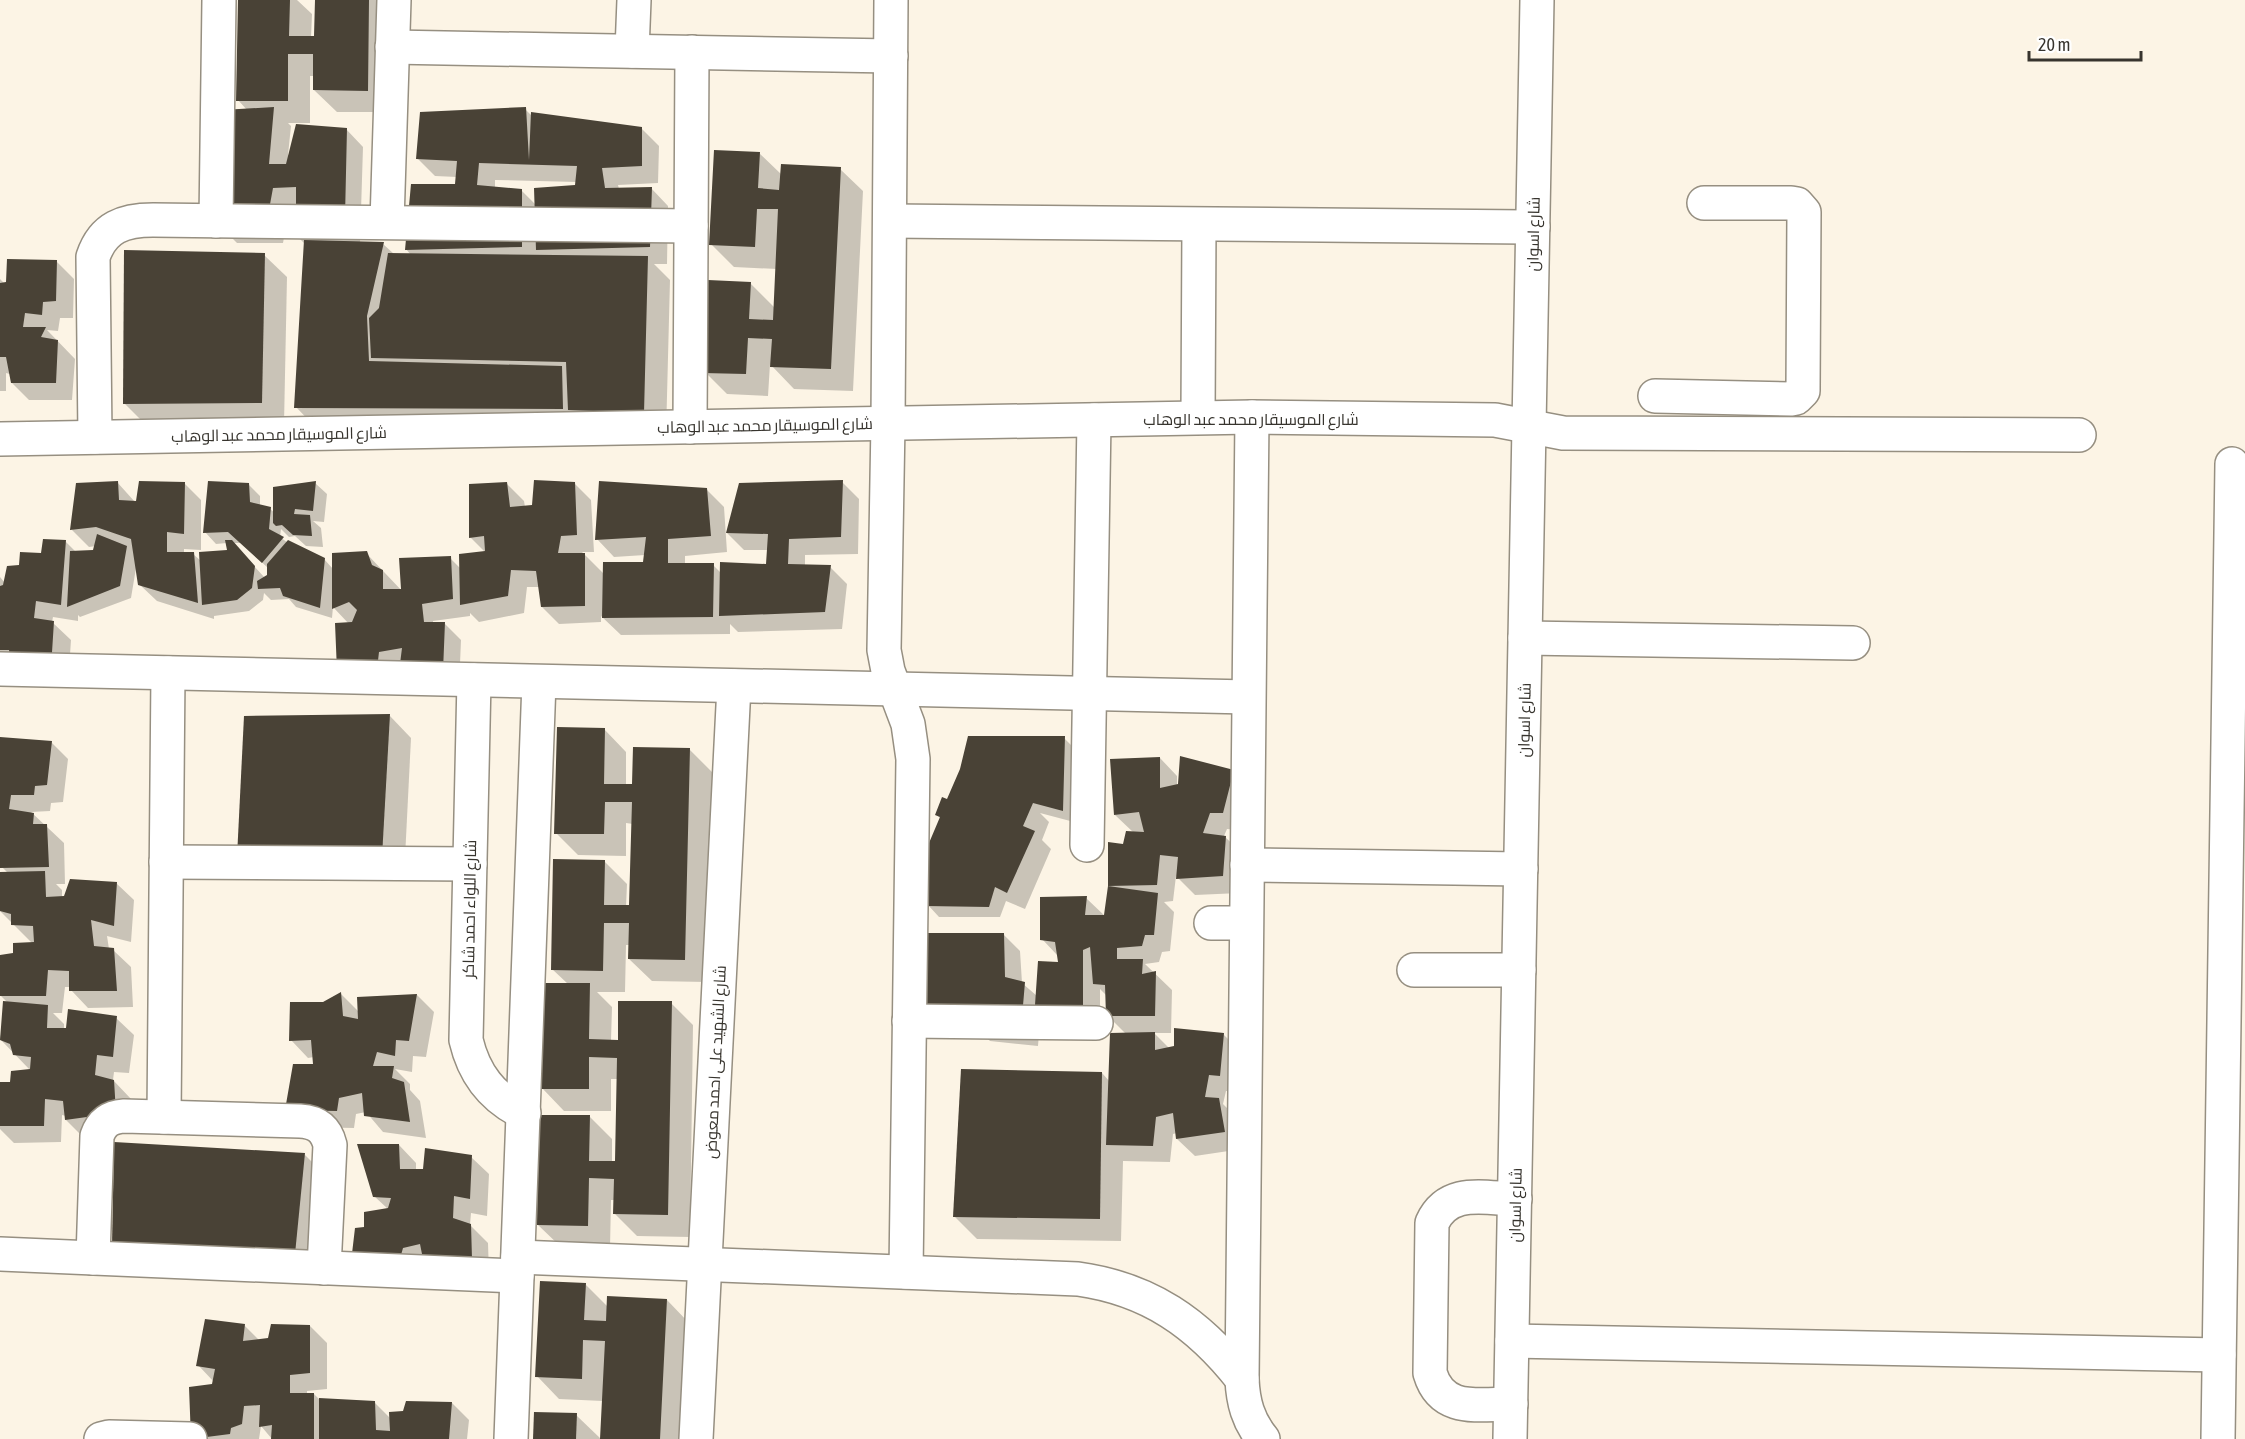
<svg xmlns="http://www.w3.org/2000/svg" width="2245" height="1439" viewBox="0 0 2245 1439" font-family="'Asap Condensed',Cairo,sans-serif">
  <style>
    .shadow { fill: #0003; fill-rule: evenodd }
    .building { fill: #494236 }
    .lines { fill: none; stroke-linecap: round; stroke-linejoin: round }
    .minor-casing { stroke: #968f81; stroke-width: 36 }
    .minor { stroke: #fff; stroke-width: 33 }
    .labels { text-anchor: middle; stroke-width: 6; stroke-linejoin: round; paint-order: stroke }
    .street-label { font-size: 16px; fill: #37342e; stroke: #fff }
  </style>
  <rect width="100%" height="100%" fill="#fcf4e5"/>
  <g class="shadow">
    <path d="M 239,0 L 297,0 L 312,14 L 311,38 L 316,38 L 316,0 L 391,0 L 390,112 L 337,112 L 314,90 L 314,76 L 310,76 L 310,123 L 288,123 L 291,126 L 288,155 L 346,129 L 363,147 L 360,243 L 383,244 L 394,254 L 411,255 L 406,249 L 456,186 L 457,177 L 435,176 L 418,159 L 525,109 L 532,116 L 642,129 L 659,146 L 658,183 L 618,185 L 619,189 L 651,188 L 668,206 L 667,264 L 654,264 L 670,280 L 666,435 L 318,430 L 296,407 L 306,245 L 297,236 L 298,205 L 290,205 L 283,243 L 237,243 L 220,226 L 247,110 L 238,100 ZM 495,180 L 577,182 L 576,186 L 536,205 L 521,190 L 495,188 Z"/>
    <path d="M 759,153 L 782,175 L 840,169 L 863,191 L 853,391 L 794,389 L 770,364 L 768,396 L 727,394 L 705,372 L 750,283 L 775,308 L 777,269 L 734,267 L 711,244 Z"/>
    <path d="M 264,255 L 287,277 L 284,424 L 147,426 L 124,403 Z"/>
    <path d="M 57,262 L 74,279 L 73,318 L 60,318 L 58,331 L 47,330 L 75,359 L 72,400 L 29,400 L 12,383 L 10,374 L 6,373 L 6,391 L 0,391 L 0,279 L 5,284 Z"/>
    <path d="M 117,482 L 135,502 L 184,483 L 201,500 L 201,550 L 184,549 L 184,554 L 193,554 L 201,561 L 229,552 L 227,543 L 216,544 L 205,532 L 248,484 L 260,496 L 260,506 L 270,509 L 275,513 L 315,483 L 327,494 L 324,522 L 313,521 L 321,528 L 323,547 L 306,546 L 295,536 L 289,537 L 281,529 L 280,537 L 288,543 L 324,559 L 333,569 L 366,553 L 403,592 L 450,558 L 461,569 L 486,553 L 470,537 L 507,484 L 524,501 L 525,507 L 533,507 L 574,483 L 591,500 L 594,552 L 582,552 L 604,574 L 644,563 L 645,555 L 614,557 L 597,539 L 707,490 L 724,507 L 727,552 L 685,556 L 685,565 L 713,565 L 721,573 L 767,565 L 768,550 L 744,550 L 727,533 L 842,482 L 859,499 L 858,554 L 805,555 L 805,566 L 830,567 L 847,584 L 842,629 L 738,632 L 730,624 L 730,634 L 621,635 L 601,616 L 601,622 L 559,624 L 542,607 L 540,587 L 527,587 L 524,613 L 479,622 L 470,613 L 470,616 L 433,621 L 433,623 L 444,623 L 461,640 L 459,688 L 393,685 L 349,624 L 333,607 L 332,618 L 296,607 L 289,599 L 271,600 L 264,593 L 263,600 L 249,611 L 214,616 L 214,619 L 157,601 L 139,584 L 136,568 L 131,598 L 80,617 L 78,615 L 78,621 L 53,617 L 52,622 L 71,640 L 68,684 L 0,682 L 0,577 L 5,583 L 20,567 L 66,542 L 76,552 L 95,552 L 96,546 L 89,547 L 72,530 ZM 233,543 L 241,543 L 268,568 L 268,575 L 265,578 Z"/>
    <path d="M 389,715 L 411,738 L 404,878 L 261,879 Z"/>
    <path d="M 604,729 L 626,752 L 626,786 L 634,786 L 689,749 L 712,772 L 707,982 L 652,981 L 629,959 L 630,945 L 626,945 L 625,992 L 597,992 L 612,1007 L 611,1041 L 620,1041 L 671,1003 L 693,1025 L 690,1237 L 637,1236 L 615,1214 L 615,1200 L 611,1200 L 610,1248 L 561,1247 L 538,1225 L 590,1117 L 612,1139 L 612,1162 L 616,1162 L 618,1079 L 611,1079 L 611,1111 L 564,1111 L 542,1088 L 568,984 L 552,969 L 604,861 L 627,884 L 626,907 L 630,907 L 633,824 L 626,823 L 626,856 L 578,855 L 556,833 Z"/>
    <path d="M 1064,738 L 1075,749 L 1074,822 L 1040,813 L 1049,822 L 1042,840 L 1051,849 L 1025,909 L 1006,901 L 1000,917 L 939,917 L 928,905 L 941,819 L 936,814 L 948,801 Z"/>
    <path d="M 0,739 L 51,742 L 68,759 L 63,802 L 51,803 L 50,811 L 31,812 L 64,843 L 65,884 L 56,884 L 62,890 L 62,898 L 116,883 L 134,900 L 131,942 L 107,936 L 109,949 L 113,950 L 131,967 L 133,1007 L 88,1008 L 71,990 L 71,987 L 65,987 L 62,1013 L 53,1013 L 64,1024 L 64,1029 L 116,1018 L 134,1035 L 129,1073 L 114,1072 L 113,1080 L 131,1099 L 133,1130 L 83,1137 L 66,1120 L 66,1116 L 62,1115 L 61,1142 L 14,1143 L 0,1129 L 0,1084 L 11,1083 L 31,1071 L 0,1039 L 8,1003 L 0,995 L 15,954 L 32,943 L 0,911 L 0,873 L 8,873 L 2,867 L 0,856 Z"/>
    <path d="M 1160,758 L 1177,776 L 1177,785 L 1234,771 L 1240,830 L 1227,829 L 1224,836 L 1243,854 L 1240,893 L 1195,895 L 1176,876 L 1173,901 L 1164,902 L 1174,912 L 1170,951 L 1162,952 L 1159,962 L 1145,964 L 1172,990 L 1171,1033 L 1154,1033 L 1170,1049 L 1223,1034 L 1240,1051 L 1237,1092 L 1226,1091 L 1223,1104 L 1236,1117 L 1242,1149 L 1195,1156 L 1177,1139 L 1177,1133 L 1173,1134 L 1170,1162 L 1123,1161 L 1121,1241 L 977,1239 L 955,1217 L 1102,1073 L 1110,1082 L 1126,1034 L 1107,1015 L 1107,996 L 1100,989 L 1100,1022 L 1041,1009 L 1038,1046 L 990,1041 L 973,1025 L 1003,934 L 1020,951 L 1022,983 L 1037,996 L 1059,964 L 1058,956 L 1042,939 L 1086,898 L 1106,917 L 1110,886 L 1124,846 L 1134,833 L 1115,815 Z"/>
    <path d="M 341,994 L 359,1012 L 417,995 L 434,1012 L 426,1057 L 413,1056 L 412,1072 L 395,1069 L 410,1084 L 410,1090 L 420,1101 L 426,1138 L 383,1132 L 366,1112 L 356,1114 L 354,1128 L 304,1127 L 315,1066 L 314,1057 L 308,1058 L 291,1040 L 323,1003 Z"/>
    <path d="M 399,1145 L 416,1163 L 416,1171 L 471,1157 L 489,1174 L 487,1216 L 471,1213 L 470,1225 L 488,1243 L 489,1275 L 416,1279 L 366,1228 L 388,1209 L 374,1196 Z"/>
    <path d="M 305,1155 L 327,1177 L 317,1275 L 136,1267 Z"/>
    <path d="M 586,1285 L 608,1307 L 667,1300 L 689,1323 L 683,1439 L 601,1439 L 603,1401 L 559,1399 L 537,1376 Z"/>
    <path d="M 244,1325 L 259,1340 L 269,1339 L 310,1326 L 327,1343 L 327,1389 L 307,1391 L 307,1394 L 314,1394 L 321,1401 L 374,1402 L 391,1419 L 452,1403 L 469,1420 L 467,1439 L 272,1439 L 261,1426 L 259,1439 L 193,1439 L 214,1382 L 198,1365 Z"/>
    <path d="M 576,1415 L 601,1439 L 534,1439 Z"/>
  </g>
  <g class="building">
    <path d="M 238,0 L 290,0 L 289,36 L 314,36 L 315,0 L 369,0 L 368,91 L 313,90 L 313,54 L 288,54 L 288,101 L 236,101 Z"/>
    <path d="M 274,107 L 269,164 L 286,164 L 296,124 L 347,128 L 345,217 L 296,237 L 296,187 L 273,188 L 266,226 L 219,226 L 222,110 Z"/>
    <path d="M 526,107 L 529,160 L 531,112 L 642,127 L 642,166 L 602,168 L 605,188 L 652,187 L 650,247 L 536,250 L 534,188 L 575,185 L 577,166 L 479,163 L 477,185 L 522,189 L 522,247 L 405,250 L 411,184 L 455,184 L 457,161 L 416,159 L 420,112 Z"/>
    <path d="M 714,150 L 760,152 L 758,188 L 779,190 L 781,164 L 841,167 L 831,369 L 770,367 L 772,339 L 748,338 L 746,374 L 703,373 L 708,280 L 751,282 L 749,319 L 773,320 L 778,209 L 757,209 L 755,247 L 709,245 Z"/>
    <path d="M 304,240 L 384,242 L 367,316 L 369,361 L 562,366 L 563,409 L 294,408 Z"/>
    <path d="M 124,250 L 265,253 L 262,403 L 123,404 Z"/>
    <path d="M 388,253 L 648,256 L 644,413 L 568,410 L 566,362 L 371,358 L 369,318 L 379,308 Z"/>
    <path d="M 7,259 L 57,260 L 56,301 L 43,302 L 42,315 L 25,313 L 23,327 L 46,327 L 41,337 L 58,340 L 56,383 L 11,383 L 6,357 L 0,357 L 0,283 L 6,282 Z"/>
    <path d="M 534,480 L 575,482 L 577,535 L 561,536 L 558,553 L 585,553 L 585,606 L 541,607 L 536,571 L 511,570 L 508,596 L 460,605 L 459,554 L 485,551 L 484,536 L 469,538 L 469,484 L 507,482 L 510,507 L 532,505 Z"/>
    <path d="M 843,480 L 841,537 L 789,539 L 788,564 L 831,565 L 825,612 L 719,616 L 720,562 L 766,564 L 768,534 L 726,533 L 739,483 Z"/>
    <path d="M 118,481 L 119,500 L 136,501 L 139,481 L 185,482 L 184,534 L 167,532 L 167,552 L 194,552 L 198,603 L 138,585 L 131,539 L 96,527 L 70,530 L 76,483 Z"/>
    <path d="M 208,481 L 249,483 L 250,502 L 271,507 L 269,529 L 284,537 L 262,563 L 228,532 L 203,533 Z"/>
    <path d="M 316,481 L 313,511 L 295,509 L 294,514 L 310,515 L 312,536 L 293,535 L 282,525 L 276,526 L 273,523 L 273,487 Z"/>
    <path d="M 599,481 L 707,488 L 711,536 L 668,539 L 668,563 L 714,563 L 713,617 L 602,618 L 603,562 L 643,562 L 646,537 L 595,540 Z"/>
    <path d="M 97,534 L 127,546 L 120,586 L 67,607 L 70,551 L 93,550 Z"/>
    <path d="M 43,539 L 66,540 L 61,605 L 36,601 L 34,618 L 54,621 L 51,668 L 11,665 L 9,650 L 0,650 L 0,586 L 3,585 L 7,566 L 19,565 L 20,552 L 41,553 Z"/>
    <path d="M 225,540 L 232,540 L 255,566 L 252,588 L 237,600 L 202,605 L 199,552 L 227,550 Z"/>
    <path d="M 288,540 L 325,558 L 320,608 L 283,596 L 280,588 L 258,589 L 257,581 L 267,575 L 267,564 Z"/>
    <path d="M 367,551 L 372,565 L 383,570 L 383,589 L 401,589 L 399,558 L 451,556 L 453,599 L 422,604 L 424,622 L 445,622 L 443,671 L 399,672 L 402,648 L 379,652 L 377,669 L 337,671 L 335,623 L 352,622 L 357,610 L 349,602 L 332,609 L 332,553 Z"/>
    <path d="M 390,714 L 382,857 L 237,857 L 244,716 Z"/>
    <path d="M 557,727 L 605,728 L 604,784 L 632,784 L 633,747 L 690,748 L 685,960 L 628,959 L 629,923 L 604,923 L 603,971 L 551,970 L 553,859 L 605,860 L 604,905 L 629,905 L 632,802 L 605,802 L 604,834 L 554,834 Z"/>
    <path d="M 968,736 L 1065,736 L 1063,811 L 1033,803 L 1023,826 L 1035,831 L 1007,893 L 995,887 L 989,907 L 926,906 L 929,843 L 940,817 L 935,815 L 942,797 L 947,799 L 960,769 Z"/>
    <path d="M 0,737 L 52,741 L 47,785 L 35,786 L 34,795 L 11,795 L 9,809 L 34,813 L 33,824 L 47,824 L 49,867 L 0,868 Z"/>
    <path d="M 1180,756 L 1234,770 L 1223,813 L 1210,813 L 1203,833 L 1226,836 L 1223,876 L 1176,879 L 1178,857 L 1160,855 L 1157,885 L 1108,886 L 1108,842 L 1123,844 L 1126,831 L 1144,832 L 1139,812 L 1114,815 L 1110,759 L 1160,757 L 1160,788 L 1178,784 Z"/>
    <path d="M 45,871 L 46,897 L 64,896 L 70,879 L 117,882 L 114,926 L 91,920 L 94,946 L 114,948 L 117,991 L 69,991 L 69,971 L 48,970 L 46,996 L 0,996 L 0,955 L 13,953 L 13,943 L 34,942 L 33,926 L 11,925 L 11,914 L 0,911 L 0,872 Z"/>
    <path d="M 1108,886 L 1158,893 L 1154,935 L 1145,935 L 1142,946 L 1117,948 L 1117,959 L 1143,959 L 1142,974 L 1156,971 L 1155,1016 L 1106,1016 L 1105,985 L 1093,984 L 1090,947 L 1083,950 L 1083,1006 L 1035,1005 L 1038,961 L 1058,962 L 1055,942 L 1040,940 L 1040,897 L 1087,896 L 1085,915 L 1104,915 Z"/>
    <path d="M 926,933 L 1004,933 L 1005,977 L 1025,982 L 1021,1029 L 920,1011 Z"/>
    <path d="M 542,983 L 590,983 L 589,1039 L 618,1040 L 618,1001 L 672,1001 L 668,1215 L 613,1214 L 614,1179 L 589,1178 L 588,1226 L 537,1225 L 538,1115 L 590,1115 L 589,1161 L 615,1161 L 617,1058 L 589,1057 L 589,1089 L 540,1089 Z"/>
    <path d="M 341,992 L 343,1016 L 358,1019 L 357,997 L 417,994 L 409,1041 L 396,1040 L 395,1056 L 377,1052 L 373,1066 L 394,1066 L 392,1078 L 404,1082 L 410,1122 L 364,1116 L 362,1093 L 339,1098 L 337,1111 L 285,1110 L 293,1064 L 313,1064 L 311,1040 L 289,1041 L 290,1002 L 323,1002 Z"/>
    <path d="M 3,1001 L 48,1005 L 47,1028 L 66,1028 L 68,1009 L 117,1016 L 113,1057 L 97,1055 L 95,1075 L 114,1080 L 116,1113 L 65,1120 L 63,1101 L 45,1099 L 44,1126 L 0,1126 L 0,1082 L 10,1082 L 11,1071 L 30,1069 L 31,1057 L 13,1055 L 10,1044 L 0,1040 Z"/>
    <path d="M 1174,1028 L 1224,1033 L 1220,1076 L 1209,1075 L 1205,1097 L 1219,1098 L 1225,1132 L 1176,1139 L 1173,1113 L 1156,1117 L 1153,1146 L 1106,1145 L 1110,1033 L 1155,1032 L 1155,1050 L 1174,1046 Z"/>
    <path d="M 961,1069 L 1102,1072 L 1100,1219 L 953,1217 Z"/>
    <path d="M 114,1142 L 305,1153 L 295,1254 L 112,1245 Z"/>
    <path d="M 357,1144 L 399,1144 L 400,1169 L 423,1169 L 425,1148 L 472,1155 L 470,1199 L 454,1196 L 453,1218 L 471,1224 L 472,1259 L 423,1259 L 420,1244 L 403,1248 L 399,1262 L 351,1262 L 355,1228 L 364,1227 L 364,1212 L 388,1208 L 391,1198 L 373,1197 Z"/>
    <path d="M 540,1281 L 586,1283 L 584,1320 L 606,1321 L 607,1296 L 667,1299 L 660,1439 L 600,1439 L 605,1341 L 583,1340 L 582,1379 L 535,1377 Z"/>
    <path d="M 205,1319 L 245,1324 L 243,1341 L 268,1338 L 271,1324 L 310,1325 L 310,1373 L 290,1375 L 290,1393 L 314,1393 L 314,1439 L 271,1439 L 272,1425 L 259,1427 L 260,1405 L 244,1406 L 242,1424 L 231,1428 L 230,1434 L 191,1439 L 189,1387 L 212,1384 L 215,1369 L 196,1366 Z"/>
    <path d="M 319,1398 L 375,1401 L 376,1430 L 390,1431 L 389,1412 L 403,1411 L 406,1401 L 452,1402 L 449,1439 L 319,1439 Z"/>
    <path d="M 534,1412 L 577,1413 L 576,1439 L 533,1439 Z"/>
  </g>
  <g class="lines">
    <defs>
      <g id="minor">
        <path d="M 891,0 L 888,423 L 884,650 L 888,671 L 908,724 L 913,759 L 906,1272"/>
        <path d="M 392,47 L 891,56"/>
        <path d="M 632,51 L 634,0"/>
        <path d="M 216,221 L 219,0"/>
        <path d="M 890,221 L 1533,227"/>
        <path d="M 387,222 L 394,0"/>
        <path d="M 1655,396 L 1791,399 L 1796,398 L 1803,391 L 1804,212 L 1797,204 L 1791,203 L 1704,203"/>
        <path d="M 1198,417 L 1199,225"/>
        <path d="M 1252,417 L 1242,1379 C 1243,1402 1248,1421 1263,1439"/>
        <path d="M 690,427 L 692,52"/>
        <path d="M 95,437 L 93,257 C 103,227 124,220 153,220 L 691,226"/>
        <path d="M 0,439 L 1252,417 L 1495,420 L 1563,433 L 2079,435"/>
        <path d="M 1525,638 L 1853,643"/>
        <path d="M 0,669 L 1248,697"/>
        <path d="M 474,680 L 466,1040 C 474,1074 492,1098 524,1113"/>
        <path d="M 1087,845 L 1094,420"/>
        <path d="M 166,862 L 470,864"/>
        <path d="M 1247,865 L 1521,869"/>
        <path d="M 1211,923 L 1246,923"/>
        <path d="M 1414,970 L 1519,970"/>
        <path d="M 909,1021 L 1096,1023"/>
        <path d="M 164,1117 L 168,673"/>
        <path d="M 0,1254 L 517,1276"/>
        <path d="M 518,1257 L 1078,1279 C 1149,1289 1198,1323 1242,1379"/>
        <path d="M 93,1258 L 97,1136 C 102,1122 110,1117 124,1116 L 300,1121 C 317,1122 326,1129 330,1145 L 324,1268"/>
        <path d="M 1512,1341 L 2219,1355"/>
        <path d="M 1511,1404 C 1478,1404 1442,1413 1430,1373 L 1432,1223 C 1448,1188 1483,1198 1515,1199"/>
        <path d="M 101,1439 L 109,1437 L 190,1439"/>
        <path d="M 511,1439 L 539,682"/>
        <path d="M 696,1439 L 734,686"/>
        <path d="M 1510,1439 L 1537,0"/>
        <path d="M 2218,1439 L 2232,464"/>
      </g>
    </defs>
    <use href="#minor" class="minor-casing"/>
    <use href="#minor" class="minor"/>
  </g>
  <g class="labels">
    <g class="street-label">
      <text transform="translate(1533 234) rotate(-89)" y="6">شارع اسوان</text>
      <text x="1251" y="425">شارع الموسيقار محمد عبد الوهاب</text>
      <text transform="translate(765 425) rotate(-1)" y="6">شارع الموسيقار محمد عبد الوهاب</text>
      <text transform="translate(279 434) rotate(-1)" y="6">شارع الموسيقار محمد عبد الوهاب</text>
      <text transform="translate(1524 720) rotate(-89)" y="6">شارع اسوان</text>
      <text transform="translate(469 909) rotate(-89)" y="6">شارع اللواء احمد شاكر</text>
      <text transform="translate(715 1062) rotate(-87)" y="6">شارع الشهيد على احمد معوض</text>
      <text transform="translate(1515 1205) rotate(-89)" y="6">شارع اسوان</text>
    </g>
  </g>
  <path d="M2029 51v9h112v-9" fill="none" stroke="#37342e" stroke-width="3"/>
  <text x="2038" y="51" font-size="18" fill="#37342e" stroke="#ffffff" stroke-width="4.5" paint-order="stroke">20 m</text>
</svg>
